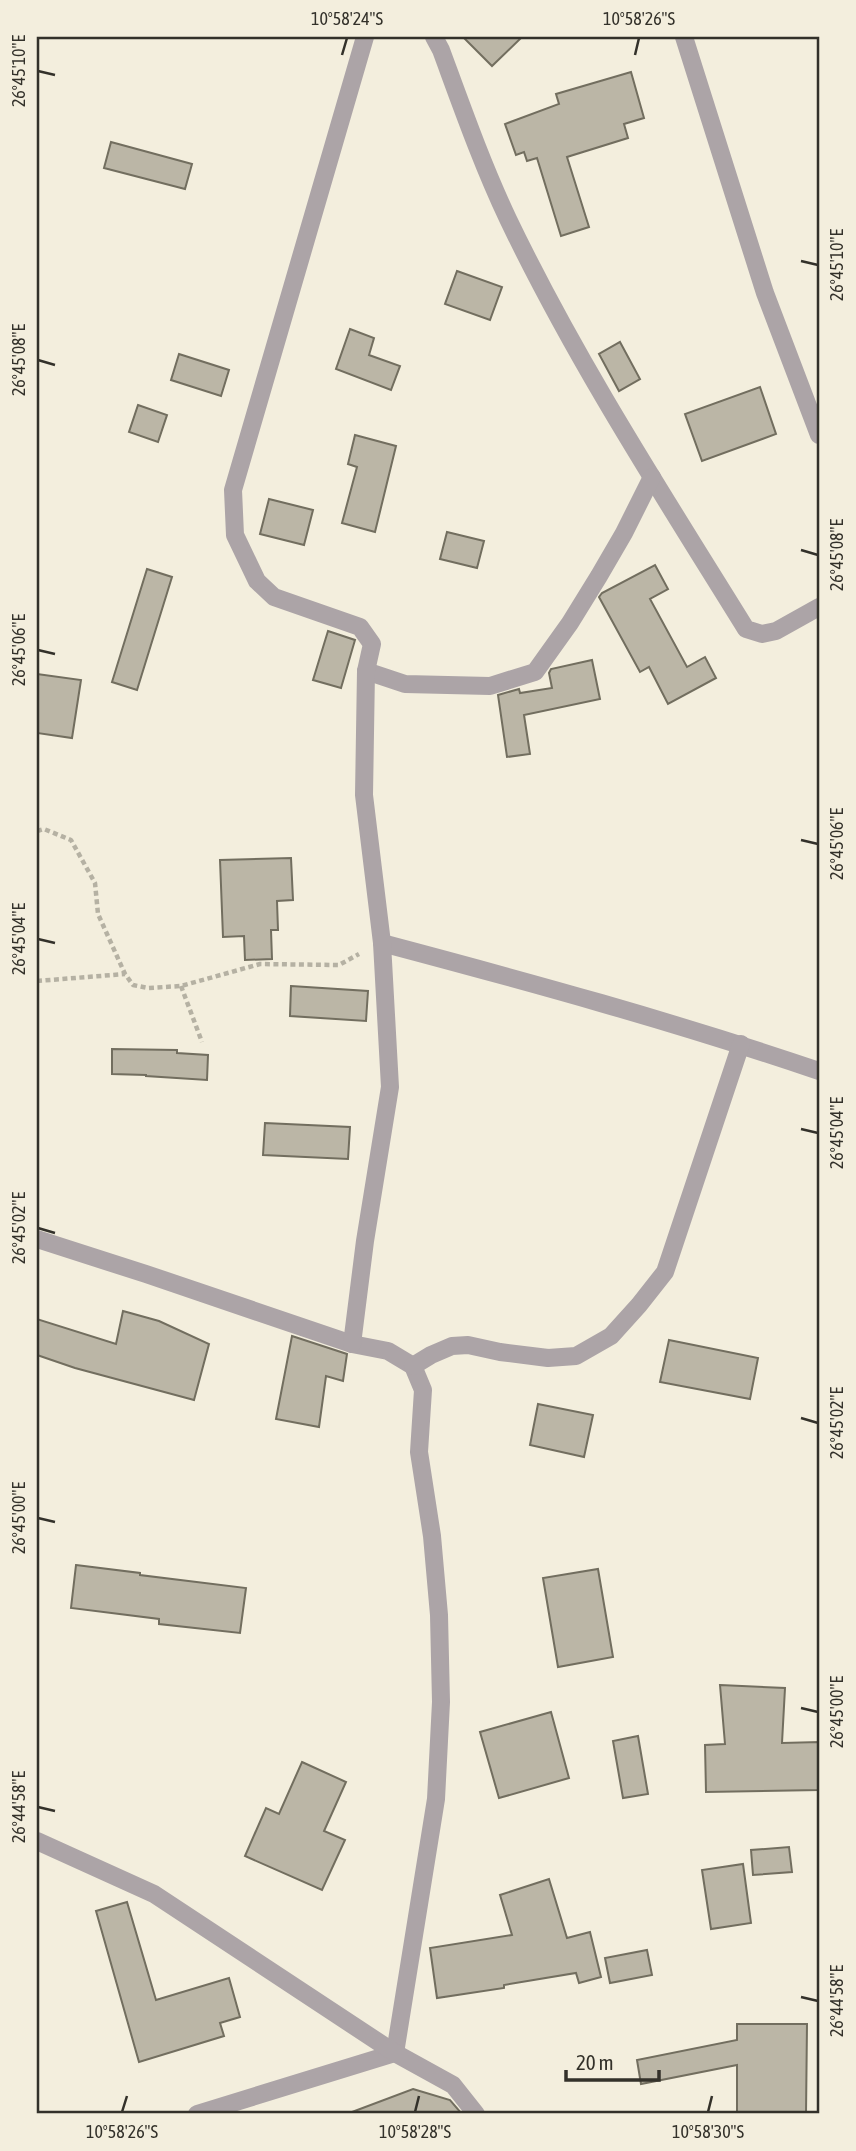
<svg xmlns="http://www.w3.org/2000/svg" width="856" height="2151" viewBox="0 0 856 2151" font-family="'Asap Condensed',sans-serif">
  <style>
    .building { fill: #bbb6a6; stroke: #726e5f; stroke-width: 2 }
    .lines { fill: none; stroke-linecap: round; stroke-linejoin: round }
    .path { stroke: #b5b1a3; stroke-width: 4.5; stroke-dasharray: 5 3.5; stroke-linecap: butt }
    .minor { stroke: #aca4a7; stroke-width: 18 }
    .ticks { fill: none; stroke: #33312a; stroke-width: 2.5 }
    .neatline { fill: none; stroke: #33312a; stroke-width: 2.5 }
    .ticks-label { font-size: 18px; text-anchor: middle; fill: #33312a }
  </style>
  <rect width="100%" height="100%" fill="#f3eedd"/>
  <g class="building">
    <path d="M 463,37 L 522,37 L 492,66 Z"/>
    <path d="M 631,72 L 644,118 L 624,124 L 628,138 L 567,157 L 589,227 L 561,236 L 537,158 L 527,161 L 524,152 L 516,155 L 505,124 L 559,104 L 556,94 Z"/>
    <path d="M 111,142 L 192,164 L 185,189 L 104,168 Z"/>
    <path d="M 457,271 L 502,287 L 490,320 L 445,304 Z"/>
    <path d="M 350,329 L 374,338 L 369,355 L 400,366 L 391,390 L 336,369 Z"/>
    <path d="M 620,342 L 640,379 L 619,391 L 599,354 Z"/>
    <path d="M 179,354 L 229,370 L 221,396 L 171,380 Z"/>
    <path d="M 760,387 L 776,434 L 702,461 L 685,414 Z"/>
    <path d="M 138,405 L 167,415 L 158,442 L 129,432 Z"/>
    <path d="M 355,435 L 396,446 L 375,532 L 342,523 L 357,467 L 348,464 Z"/>
    <path d="M 269,499 L 313,510 L 304,545 L 260,534 Z"/>
    <path d="M 447,532 L 484,541 L 477,568 L 440,559 Z"/>
    <path d="M 655,565 L 668,589 L 650,599 L 687,667 L 705,657 L 716,678 L 668,704 L 649,667 L 640,672 L 599,597 L 602,593 Z"/>
    <path d="M 147,569 L 172,577 L 137,690 L 112,682 Z"/>
    <path d="M 328,631 L 355,640 L 341,688 L 313,680 Z"/>
    <path d="M 592,660 L 600,699 L 524,715 L 530,754 L 507,757 L 498,695 L 519,689 L 520,693 L 552,688 L 549,673 L 551,669 Z"/>
    <path d="M 37,674 L 81,680 L 72,738 L 37,733 Z"/>
    <path d="M 291,858 L 293,900 L 277,901 L 278,930 L 271,930 L 272,959 L 245,960 L 244,936 L 223,937 L 220,860 Z"/>
    <path d="M 291,986 L 368,991 L 366,1021 L 290,1016 Z"/>
    <path d="M 112,1049 L 177,1050 L 177,1053 L 208,1055 L 207,1080 L 146,1076 L 146,1075 L 112,1074 Z"/>
    <path d="M 265,1123 L 350,1127 L 348,1159 L 263,1155 Z"/>
    <path d="M 123,1311 L 159,1321 L 209,1344 L 194,1400 L 75,1368 L 37,1355 L 37,1319 L 116,1344 Z"/>
    <path d="M 292,1336 L 347,1354 L 343,1381 L 326,1376 L 319,1427 L 276,1419 Z"/>
    <path d="M 669,1340 L 758,1358 L 750,1399 L 660,1382 Z"/>
    <path d="M 538,1404 L 593,1415 L 584,1457 L 530,1445 Z"/>
    <path d="M 76,1565 L 140,1573 L 140,1575 L 246,1588 L 240,1633 L 159,1624 L 159,1619 L 71,1608 Z"/>
    <path d="M 598,1569 L 613,1657 L 558,1667 L 543,1578 Z"/>
    <path d="M 720,1685 L 785,1688 L 782,1743 L 819,1742 L 819,1790 L 706,1792 L 705,1745 L 725,1744 Z"/>
    <path d="M 551,1712 L 569,1778 L 499,1798 L 480,1732 Z"/>
    <path d="M 638,1736 L 648,1794 L 623,1798 L 613,1741 Z"/>
    <path d="M 302,1762 L 346,1782 L 324,1831 L 345,1840 L 322,1890 L 245,1856 L 266,1808 L 279,1814 Z"/>
    <path d="M 789,1847 L 792,1872 L 753,1875 L 751,1850 Z"/>
    <path d="M 743,1864 L 751,1923 L 711,1929 L 702,1870 Z"/>
    <path d="M 549,1879 L 567,1938 L 590,1932 L 601,1977 L 579,1983 L 576,1973 L 504,1985 L 504,1988 L 437,1998 L 430,1948 L 512,1935 L 500,1895 Z"/>
    <path d="M 127,1902 L 156,2000 L 229,1978 L 240,2017 L 220,2023 L 224,2036 L 139,2062 L 96,1911 Z"/>
    <path d="M 647,1950 L 652,1975 L 610,1983 L 605,1958 Z"/>
    <path d="M 737,2024 L 807,2024 L 806,2114 L 737,2114 L 737,2065 L 641,2084 L 637,2060 L 737,2040 Z"/>
    <path d="M 413,2089 L 450,2100 L 462,2114 L 352,2114 L 352,2112 Z"/>
  </g>
  <g class="lines">
    <g class="path">
      <path d="M 37,831 L 44,829 L 71,840 L 95,883 L 98,914 L 125,974 L 133,985 L 148,988 L 181,986 L 260,964 L 339,965 L 359,954"/>
      <path d="M 37,981 L 125,974"/>
      <path d="M 181,986 L 202,1042"/>
    </g>
    <g class="minor">
      <path d="M 434,37 L 441,50 C 462,107 482,164 508,219 C 576,361 663,495 746,629 L 762,634 L 776,631 L 819,607"/>
      <path d="M 684,37 L 765,293 L 819,435"/>
      <path d="M 366,671 L 405,684 L 490,686 L 535,672 L 570,623 L 599,576 L 624,533 L 652,477"/>
      <path d="M 382,943 C 529,982 675,1022 819,1071"/>
      <path d="M 37,1239 L 146,1274 L 352,1344 L 388,1351 L 413,1366 L 423,1390 L 419,1452 L 432,1536 L 439,1615 L 441,1702 L 436,1799 L 395,2053 L 197,2114"/>
      <path d="M 352,1344 L 365,1241 L 390,1087 L 382,943 L 364,795 L 366,671 L 372,644 L 360,627 L 274,597 L 257,581 L 235,535 L 233,490 L 365,37"/>
      <path d="M 413,1366 L 431,1355 L 452,1346 L 468,1345 L 500,1352 L 548,1358 L 576,1356 L 611,1336 L 639,1305 L 665,1272 L 741,1044"/>
      <path d="M 37,1841 L 154,1894 L 395,2053 L 453,2085 L 476,2114"/>
    </g>
  </g>
  <path class="ticks" d="M 342,55 L 347,38M 635,55 L 639,38M 38,71 L 55,75M 801,261 L 818,265M 38,360 L 55,365M 801,550 L 818,555M 38,650 L 55,654M 801,840 L 818,844M 38,939 L 55,943M 801,1129 L 818,1133M 38,1228 L 55,1233M 801,1418 L 818,1423M 38,1518 L 55,1522M 801,1708 L 818,1712M 38,1807 L 55,1811M 801,1997 L 818,2001M 122,2112 L 127,2096M 415,2112 L 419,2096M 708,2112 L 712,2096"/>
  <rect width="856" height="2151" fill="none" stroke="#f3eedd" stroke-width="77"/>
  <path d="M566 2070v10h93v-10" fill="none" stroke="#33312a" stroke-width="3.5"/>
  <text x="576" y="2070" font-size="21" fill="#33312a" stroke="#f3eedd" stroke-width="5" paint-order="stroke">20 m</text>
  <rect x="38" y="38" width="780" height="2074" class="neatline"/>
  <g class="ticks-label">
    <text x="347" y="25">10°58'24"S</text>
    <text x="639" y="25">10°58'26"S</text>
    <text transform="translate(19 71) rotate(-90)" y="6">26°45'10"E</text>
    <text transform="translate(837 265) rotate(-90)" y="6">26°45'10"E</text>
    <text transform="translate(19 360) rotate(-90)" y="6">26°45'08"E</text>
    <text transform="translate(837 555) rotate(-90)" y="6">26°45'08"E</text>
    <text transform="translate(19 650) rotate(-90)" y="6">26°45'06"E</text>
    <text transform="translate(837 844) rotate(-90)" y="6">26°45'06"E</text>
    <text transform="translate(19 939) rotate(-90)" y="6">26°45'04"E</text>
    <text transform="translate(837 1133) rotate(-90)" y="6">26°45'04"E</text>
    <text transform="translate(19 1228) rotate(-90)" y="6">26°45'02"E</text>
    <text transform="translate(837 1423) rotate(-90)" y="6">26°45'02"E</text>
    <text transform="translate(19 1518) rotate(-90)" y="6">26°45'00"E</text>
    <text transform="translate(837 1712) rotate(-90)" y="6">26°45'00"E</text>
    <text transform="translate(19 1807) rotate(-90)" y="6">26°44'58"E</text>
    <text transform="translate(837 2001) rotate(-90)" y="6">26°44'58"E</text>
    <text x="122" y="2138">10°58'26"S</text>
    <text x="415" y="2138">10°58'28"S</text>
    <text x="708" y="2138">10°58'30"S</text>
  </g>
</svg>
